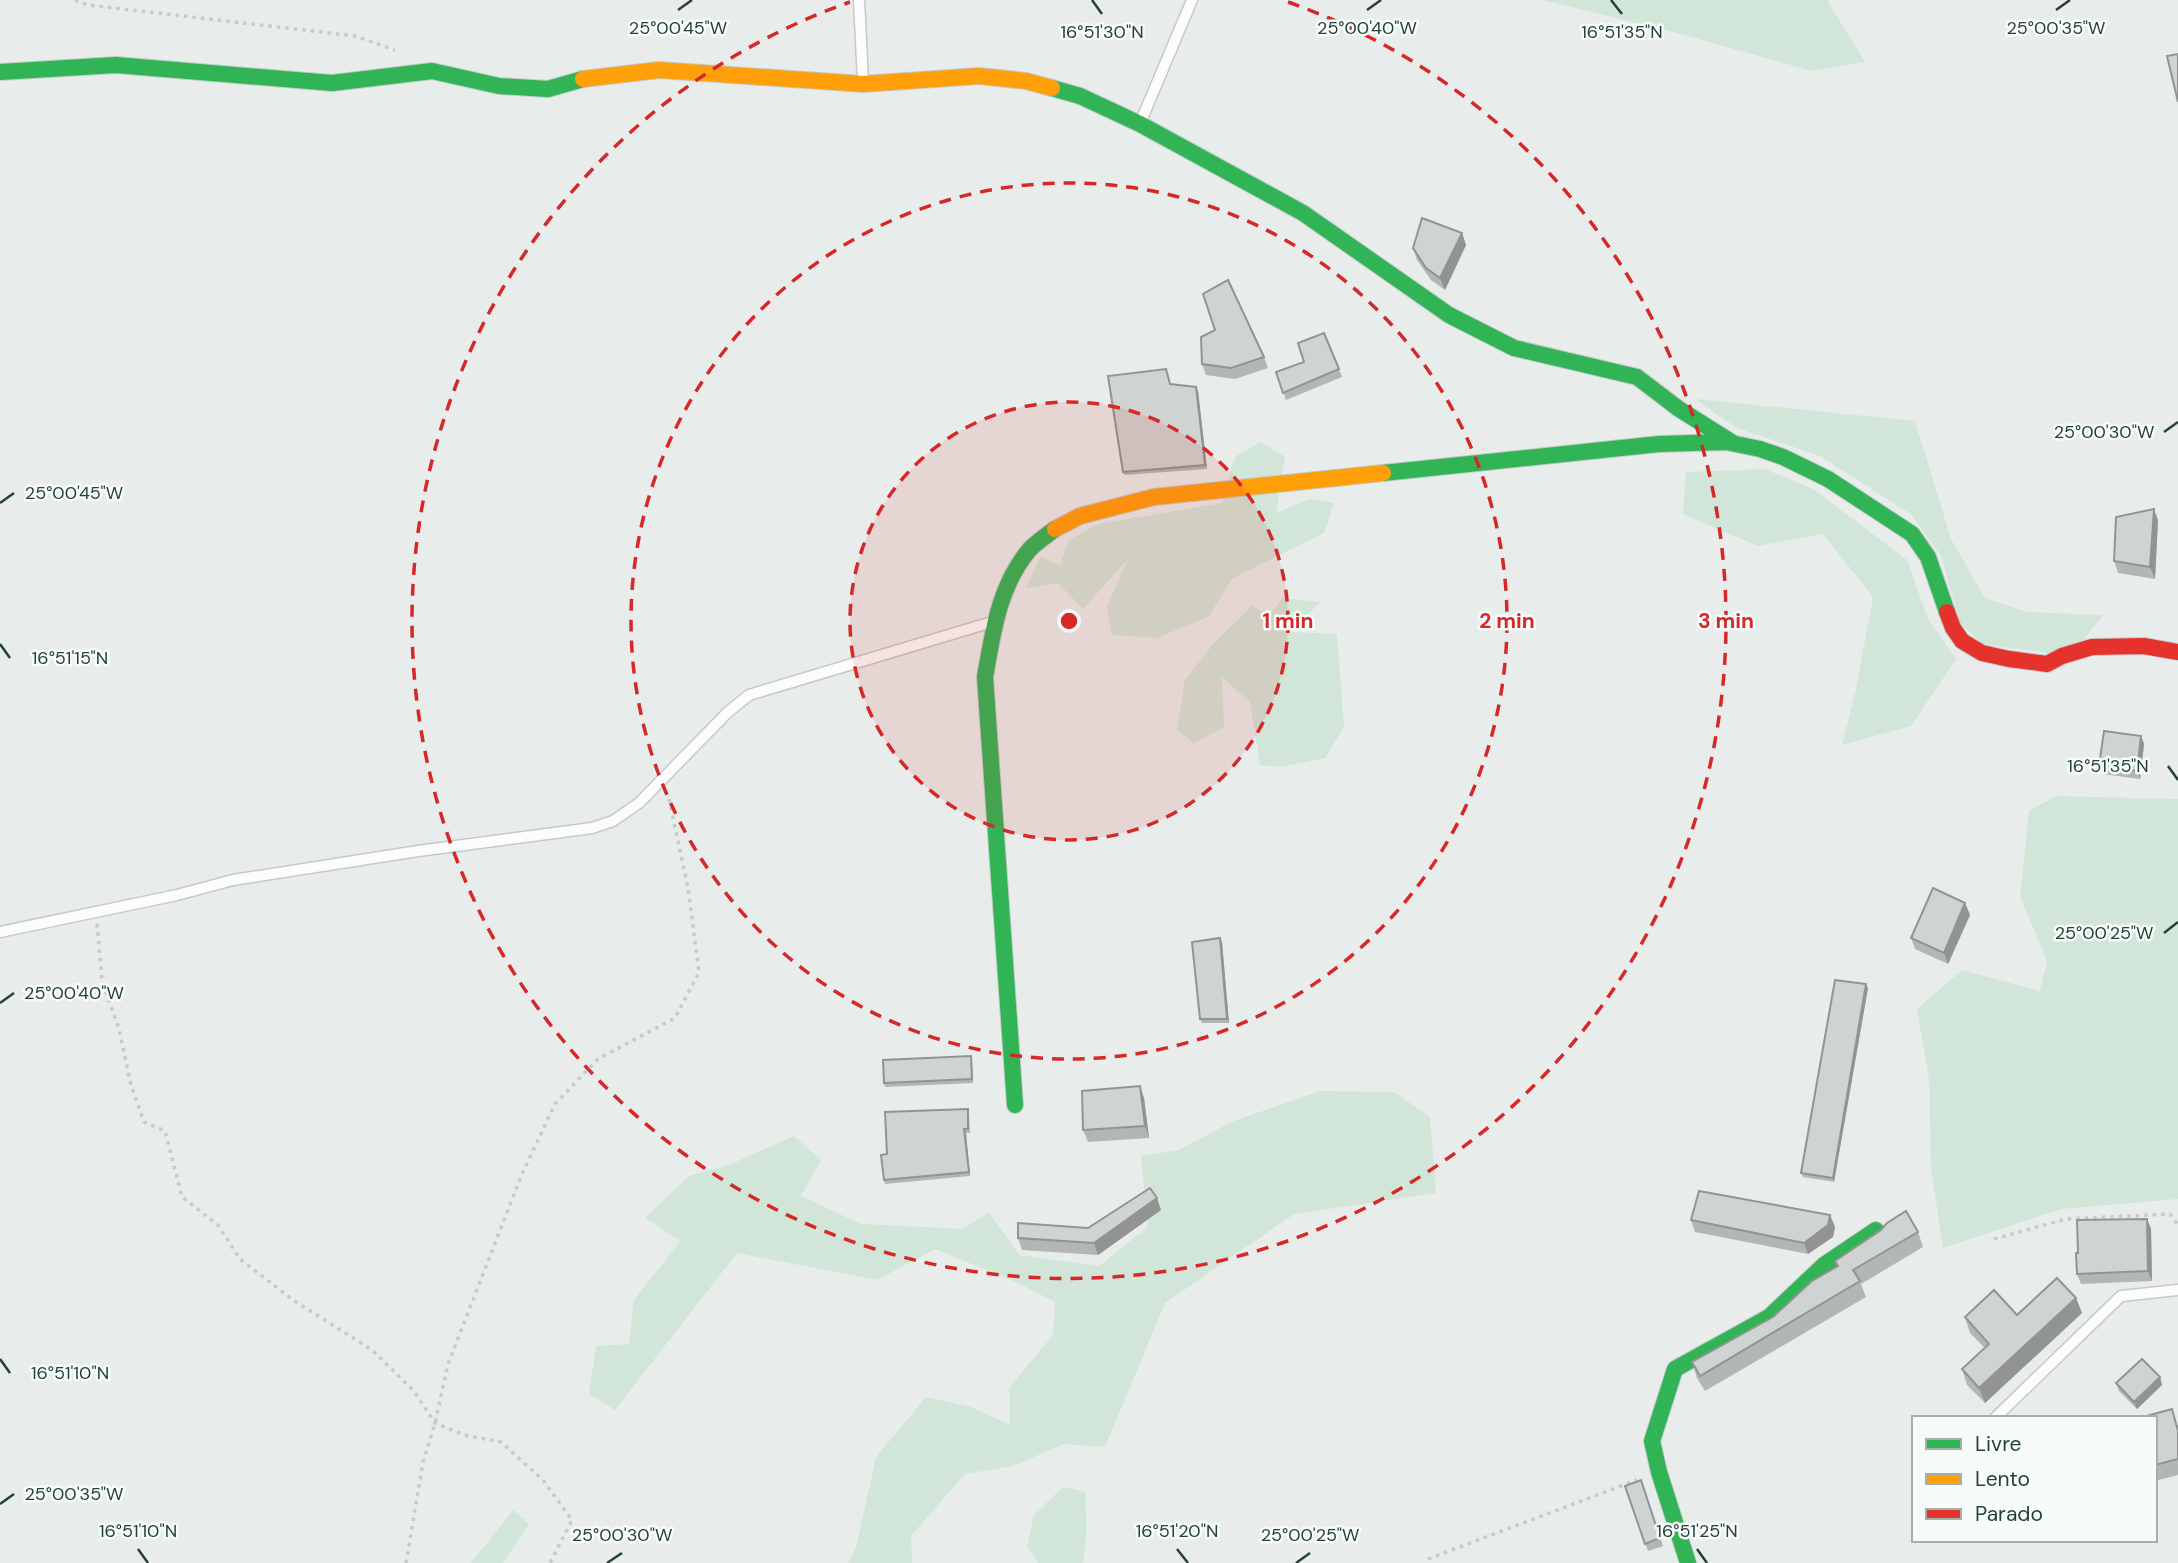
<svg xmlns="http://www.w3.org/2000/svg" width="2178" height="1563" viewBox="0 0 2178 1563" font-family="'DM Sans',sans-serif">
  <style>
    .green { fill: #d1e6d8 }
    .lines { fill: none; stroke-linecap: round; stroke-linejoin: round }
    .lane-casing { stroke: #c5cac8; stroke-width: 13 }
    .fast-casing { stroke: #c3cbc8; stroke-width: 18 }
    .slow-casing { stroke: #c3cbc8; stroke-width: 18 }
    .jam-casing { stroke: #c3cbc8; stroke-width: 18 }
    .path { stroke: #c3ccca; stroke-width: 3.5; stroke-dasharray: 3.5 5; stroke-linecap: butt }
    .lane { stroke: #fcfcfc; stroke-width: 10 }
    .fast { stroke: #30b455; stroke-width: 16 }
    .slow { stroke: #ff9f0a; stroke-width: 16 }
    .jam { stroke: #e5322d; stroke-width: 16 }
    .wall { fill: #b2b6b5 }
    .shaded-wall { fill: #919493 }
    .building { fill: #cfd4d2; stroke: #919493; stroke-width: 2 }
    .ticks { fill: none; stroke: #24423a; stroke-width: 2.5 }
    .ring { fill: none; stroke: #d62828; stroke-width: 3.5; stroke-dasharray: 12 9 }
    .ticks-label { font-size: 18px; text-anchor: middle; fill: #24423a; stroke: #f7fbf9; stroke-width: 5; stroke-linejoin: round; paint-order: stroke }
    .centre { fill: #d62828; stroke: #f7fbf9; stroke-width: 3.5 }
    .ring-label { font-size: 21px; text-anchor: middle; font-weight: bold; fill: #d62828; stroke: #f7fbf9; stroke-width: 5; stroke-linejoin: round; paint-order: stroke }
  </style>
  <rect width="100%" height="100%" fill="#e8edeb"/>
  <g class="green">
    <path d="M 1543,0 L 1827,0 L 1865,62 L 1812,71 L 1677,33 Z"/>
    <path d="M 1695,399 L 1915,421 L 1951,539 L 1985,598 L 2027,612 L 2103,615 L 2083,641 L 2048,653 L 1983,644 L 1960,623 L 1941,556 L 1912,515 L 1820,456 L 1737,428 Z"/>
    <path d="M 1261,442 L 1285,457 L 1276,513 L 1309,499 L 1334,503 L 1324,533 L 1233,578 L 1208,617 L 1157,638 L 1112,635 L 1107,607 L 1128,559 L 1083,609 L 1058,583 L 1026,588 L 1040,557 L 1060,565 L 1069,540 L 1098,524 L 1222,503 L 1231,469 L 1236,456 Z"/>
    <path d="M 1765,469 L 1813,489 L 1907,560 L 1928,619 L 1956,659 L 1911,726 L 1842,745 L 1856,689 L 1873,597 L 1823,534 L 1758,546 L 1683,514 L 1686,472 Z"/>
    <path d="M 1283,598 L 1320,602 L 1291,632 L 1337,634 L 1344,727 L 1325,758 L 1280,767 L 1260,765 L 1250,702 L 1222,677 L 1224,727 L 1194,743 L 1177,730 L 1185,680 L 1214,643 L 1252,606 L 1269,615 Z"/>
    <path d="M 2056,796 L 2178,799 L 2178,1199 L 2061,1209 L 1943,1248 L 1931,1169 L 1929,1079 L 1917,1009 L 1962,970 L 2040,991 L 2047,961 L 2020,896 L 2029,811 Z"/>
    <path d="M 1320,1091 L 1394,1092 L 1430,1117 L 1436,1193 L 1294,1214 L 1165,1303 L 1105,1447 L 1064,1444 L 1013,1466 L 965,1474 L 911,1536 L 912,1563 L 848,1563 L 856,1548 L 876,1457 L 926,1397 L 971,1407 L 1010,1425 L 1009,1388 L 1053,1335 L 1055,1302 L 1016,1282 L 935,1249 L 877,1280 L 737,1253 L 615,1410 L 589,1394 L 596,1346 L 629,1344 L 634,1300 L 680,1241 L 645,1218 L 689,1176 L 731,1164 L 794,1136 L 821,1160 L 801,1196 L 861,1224 L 963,1229 L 989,1212 L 1019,1255 L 1099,1266 L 1148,1227 L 1141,1156 L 1179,1150 L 1231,1122 Z"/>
    <path d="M 1063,1487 L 1085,1492 L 1087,1529 L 1083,1563 L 1038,1563 L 1027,1547 L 1034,1515 Z"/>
    <path d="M 513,1510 L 529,1524 L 503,1563 L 471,1563 Z"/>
  </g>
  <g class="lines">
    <defs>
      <g id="lane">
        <path d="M 859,0 L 863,81"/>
        <path d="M 1141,121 L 1192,0"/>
        <path d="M 0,932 L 177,895 L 233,880 L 418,851 L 592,828 L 613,821 L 639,803 L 728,712 L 749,695 L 992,622"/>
        <path d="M 1995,1418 L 2121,1296 L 2178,1290"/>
      </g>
      <g id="fast">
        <path d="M 0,72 L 116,65 L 332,83 L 432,71 L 499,86 L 548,89 L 583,79"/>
        <path d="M 1052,88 L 1080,96 L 1140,124 L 1303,213 L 1449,315 L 1514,348 L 1637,377 L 1679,409 L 1733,443"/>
        <path d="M 1383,473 L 1659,444 L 1726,442 L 1760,449 L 1783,457 L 1828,479 L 1912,534 L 1928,557 L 1947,612"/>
        <path d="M 1015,1105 L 985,677 C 993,632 999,585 1030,549 C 1037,542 1047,535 1055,529"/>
        <path d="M 1688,1563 L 1659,1472 L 1652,1441 L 1675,1369 L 1769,1317 L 1824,1265 L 1876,1230"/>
      </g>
      <g id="slow">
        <path d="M 583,79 L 659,70 L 863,84 L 979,76 L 1026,81 L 1052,88"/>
        <path d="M 1055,529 L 1080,516 L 1154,497 L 1383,473"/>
      </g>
      <path id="jam" d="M 1947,612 L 1953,628 L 1962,641 L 1982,653 L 2009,659 L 2047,664 L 2062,656 L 2092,647 L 2144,646 L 2178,652"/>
    </defs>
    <use href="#lane" class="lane-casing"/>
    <use href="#fast" class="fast-casing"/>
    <use href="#slow" class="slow-casing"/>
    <use href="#jam" class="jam-casing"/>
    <g class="path">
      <path d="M 75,0 L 88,5 L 355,36 L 395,50"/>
      <path d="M 97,924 L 102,981 L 119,1029 L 131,1085 L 144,1122 L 165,1131 L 182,1197 L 218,1225 L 240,1259 L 293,1300 L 372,1350 L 413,1390 L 435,1423 L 464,1435 L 501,1442 L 543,1480 L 572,1520 L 550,1563"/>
      <path d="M 1994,1239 L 2066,1219 L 2170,1214 L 2178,1225"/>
      <path d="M 1428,1559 L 1637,1480"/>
      <path d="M 406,1563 L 423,1462 L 435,1423 L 448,1364 L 522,1174 L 555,1104 L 598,1059 L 675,1018 L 699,972 L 688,888 L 668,794"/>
    </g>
    <use href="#lane" class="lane"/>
    <use href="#fast" class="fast"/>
    <use href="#slow" class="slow"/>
    <use href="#jam" class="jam"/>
  </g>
  <g class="wall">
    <path d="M 1462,233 L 1466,245 L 1445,290 L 1431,280 L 1417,260 L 1413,248 Z"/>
    <path d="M 1324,333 L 1342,377 L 1286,400 L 1276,372 L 1304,362 Z"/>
    <path d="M 1264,357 L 1268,368 L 1235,379 L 1206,375 L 1202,364 Z"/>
    <path d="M 1170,384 L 1196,387 L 1198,391 L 1207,469 L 1124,475 L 1123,472 Z"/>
    <path d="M 2158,520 L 2155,579 L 2118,573 L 2114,561 Z"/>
    <path d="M 2141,736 L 2144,744 L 2140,779 L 2102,774 L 2099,766 Z"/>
    <path d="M 1965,903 L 1970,915 L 1948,964 L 1915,949 L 1911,938 Z"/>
    <path d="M 1222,942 L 1229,1023 L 1202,1023 L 1200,1019 Z"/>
    <path d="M 1866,984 L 1868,988 L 1834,1182 L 1803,1177 L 1801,1173 Z"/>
    <path d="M 971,1056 L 972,1060 L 973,1083 L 885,1087 L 884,1083 Z"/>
    <path d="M 1144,1098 L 1149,1138 L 1088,1142 L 1083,1130 Z"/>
    <path d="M 969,1113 L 970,1133 L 966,1133 L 970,1176 L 885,1184 L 884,1180 L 887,1154 Z"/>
    <path d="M 1161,1210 L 1098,1255 L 1022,1250 L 1018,1238 L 1088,1228 Z"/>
    <path d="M 1830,1215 L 1835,1227 L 1833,1237 L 1808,1254 L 1695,1232 L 1691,1220 Z"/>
    <path d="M 2147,1219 L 2151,1229 L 2152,1281 L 2081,1284 L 2077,1274 Z"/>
    <path d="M 1918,1232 L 1923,1247 L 1861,1284 L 1866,1297 L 1705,1391 L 1697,1378 L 1692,1362 L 1773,1317 L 1837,1266 L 1835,1261 Z"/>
    <path d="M 2076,1298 L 2082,1313 L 1985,1403 L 1967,1385 L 1962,1369 L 1985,1348 L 1970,1333 L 1965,1317 L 2017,1315 Z"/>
    <path d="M 2160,1377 L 2162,1385 L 2137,1409 L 2119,1391 L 2116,1383 Z"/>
    <path d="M 2155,1418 L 2178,1425 L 2178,1475 L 2155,1481 Z"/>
    <path d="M 1641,1480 L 1663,1546 L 1648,1551 L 1625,1486 Z"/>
  </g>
  <g class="shaded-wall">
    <path d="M 1462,233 L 1466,245 L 1445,290 L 1440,278 Z"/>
    <path d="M 1196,387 L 1198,391 L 1207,469 L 1205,465 Z"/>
    <path d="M 2154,509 L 2158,520 L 2155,579 L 2150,567 Z"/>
    <path d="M 2141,736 L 2144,744 L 2140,779 L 2137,771 Z"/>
    <path d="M 1965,903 L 1970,915 L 1948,964 L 1944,953 Z"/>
    <path d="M 1220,938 L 1222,942 L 1229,1023 L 1227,1019 Z"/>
    <path d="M 1866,984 L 1868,988 L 1834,1182 L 1833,1178 Z"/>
    <path d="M 971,1056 L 972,1060 L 973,1083 L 972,1079 Z"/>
    <path d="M 1140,1086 L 1144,1098 L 1149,1138 L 1145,1126 Z"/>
    <path d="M 964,1129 L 966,1133 L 970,1176 L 969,1172 Z"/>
    <path d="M 1157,1198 L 1161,1210 L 1098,1255 L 1094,1243 Z"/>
    <path d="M 1830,1215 L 1835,1227 L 1833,1237 L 1808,1254 L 1804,1243 Z"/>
    <path d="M 2147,1219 L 2151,1229 L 2152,1281 L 2148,1271 Z"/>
    <path d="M 2076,1298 L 2082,1313 L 1985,1403 L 1979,1388 Z"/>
    <path d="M 2160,1377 L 2162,1385 L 2137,1409 L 2134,1402 Z"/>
  </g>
  <g class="building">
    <path d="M 2178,54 L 2178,102 L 2167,56 Z"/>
    <path d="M 1422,218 L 1462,233 L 1440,278 L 1426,268 L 1413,248 Z"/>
    <path d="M 1228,280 L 1264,357 L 1231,368 L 1202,364 L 1201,337 L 1215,330 L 1203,294 Z"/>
    <path d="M 1324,333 L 1339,369 L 1283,393 L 1276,372 L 1304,362 L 1298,343 Z"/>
    <path d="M 1166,369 L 1170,384 L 1196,387 L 1205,465 L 1123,472 L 1108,376 Z"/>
    <path d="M 2154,509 L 2150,567 L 2114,561 L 2116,517 Z"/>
    <path d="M 2104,731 L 2141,736 L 2137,771 L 2099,766 Z"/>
    <path d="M 1933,888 L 1965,903 L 1944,953 L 1911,938 Z"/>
    <path d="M 1220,938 L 1227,1019 L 1200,1019 L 1192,942 Z"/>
    <path d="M 1835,980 L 1866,984 L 1833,1178 L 1801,1173 Z"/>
    <path d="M 971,1056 L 972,1079 L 884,1083 L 883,1060 Z"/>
    <path d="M 1140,1086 L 1145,1126 L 1083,1130 L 1082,1091 Z"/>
    <path d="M 968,1109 L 968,1129 L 964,1129 L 969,1172 L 884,1180 L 881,1155 L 887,1154 L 885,1112 Z"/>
    <path d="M 1150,1188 L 1157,1198 L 1094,1243 L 1018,1238 L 1018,1223 L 1088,1228 Z"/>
    <path d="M 1699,1191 L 1830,1215 L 1828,1225 L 1804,1243 L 1691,1220 Z"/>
    <path d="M 1906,1211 L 1918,1232 L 1853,1270 L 1860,1281 L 1700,1376 L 1692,1362 L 1773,1317 L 1812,1281 L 1838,1266 L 1835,1261 L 1881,1230 L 1887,1223 Z"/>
    <path d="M 2147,1219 L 2148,1271 L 2077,1274 L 2076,1253 L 2078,1253 L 2077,1220 Z"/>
    <path d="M 2057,1278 L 2076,1298 L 1979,1388 L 1962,1369 L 1989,1344 L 1965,1317 L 1994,1290 L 2017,1315 Z"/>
    <path d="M 2142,1359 L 2160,1377 L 2134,1402 L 2116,1383 Z"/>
    <path d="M 2172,1409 L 2178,1431 L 2178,1459 L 2155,1465 L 2155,1418 L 2139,1418 Z"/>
    <path d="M 1641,1480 L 1660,1538 L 1645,1544 L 1625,1486 Z"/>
  </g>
  <path class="ticks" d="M 1092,0 L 1102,14M 1611,0 L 1622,14M 678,10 L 692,0M 1367,10 L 1381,0M 2056,10 L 2070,0M 2164,432 L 2178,422M 0,503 L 14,493M 0,644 L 10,658M 2168,766 L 2178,780M 2164,933 L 2178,922M 0,1003 L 14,993M 0,1359 L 10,1373M 0,1504 L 14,1494M 138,1549 L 148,1563M 1177,1549 L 1188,1563M 1697,1549 L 1707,1563M 607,1563 L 622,1553M 1296,1563 L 1310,1553"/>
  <circle cx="1069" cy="621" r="219" fill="#d62828" fill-opacity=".12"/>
  <g class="ring">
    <circle cx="1069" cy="621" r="219"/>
    <circle cx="1069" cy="621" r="438"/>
    <path d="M1288 2A657 657 0 1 1 850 2"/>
  </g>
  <g class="ticks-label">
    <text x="678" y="34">25°00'45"W</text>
    <text x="1367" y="34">25°00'40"W</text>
    <text x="2056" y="34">25°00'35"W</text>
    <text x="1102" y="38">16°51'30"N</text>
    <text x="1622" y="38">16°51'35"N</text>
    <text x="2104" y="438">25°00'30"W</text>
    <text x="74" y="499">25°00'45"W</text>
    <text x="70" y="664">16°51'15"N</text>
    <text x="2108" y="772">16°51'35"N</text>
    <text x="2104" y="939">25°00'25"W</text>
    <text x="74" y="999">25°00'40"W</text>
    <text x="70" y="1379">16°51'10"N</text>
    <text x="74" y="1500">25°00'35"W</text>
    <text x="138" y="1537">16°51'10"N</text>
    <text x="1177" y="1537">16°51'20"N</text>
    <text x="1697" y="1537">16°51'25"N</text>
    <text x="622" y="1541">25°00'30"W</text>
    <text x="1310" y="1541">25°00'25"W</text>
  </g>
  <circle cx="1069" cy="621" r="10" class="centre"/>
  <g class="ring-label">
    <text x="1288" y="628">1 min</text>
    <text x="1507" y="628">2 min</text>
    <text x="1726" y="628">3 min</text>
  </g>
  <rect x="1912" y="1416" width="245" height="126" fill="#f7fbf9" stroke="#a3b1ad" stroke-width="2"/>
  <rect x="1926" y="1439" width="35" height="10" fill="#30b455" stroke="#a3b1ad" stroke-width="2"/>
  <text x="1975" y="1451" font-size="21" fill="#24423a">Livre</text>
  <rect x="1926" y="1474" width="35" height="10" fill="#ff9f0a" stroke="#a3b1ad" stroke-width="2"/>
  <text x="1975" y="1486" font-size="21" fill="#24423a">Lento</text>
  <rect x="1926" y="1509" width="35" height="10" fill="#e5322d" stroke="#a3b1ad" stroke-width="2"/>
  <text x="1975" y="1521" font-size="21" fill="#24423a">Parado</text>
</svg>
